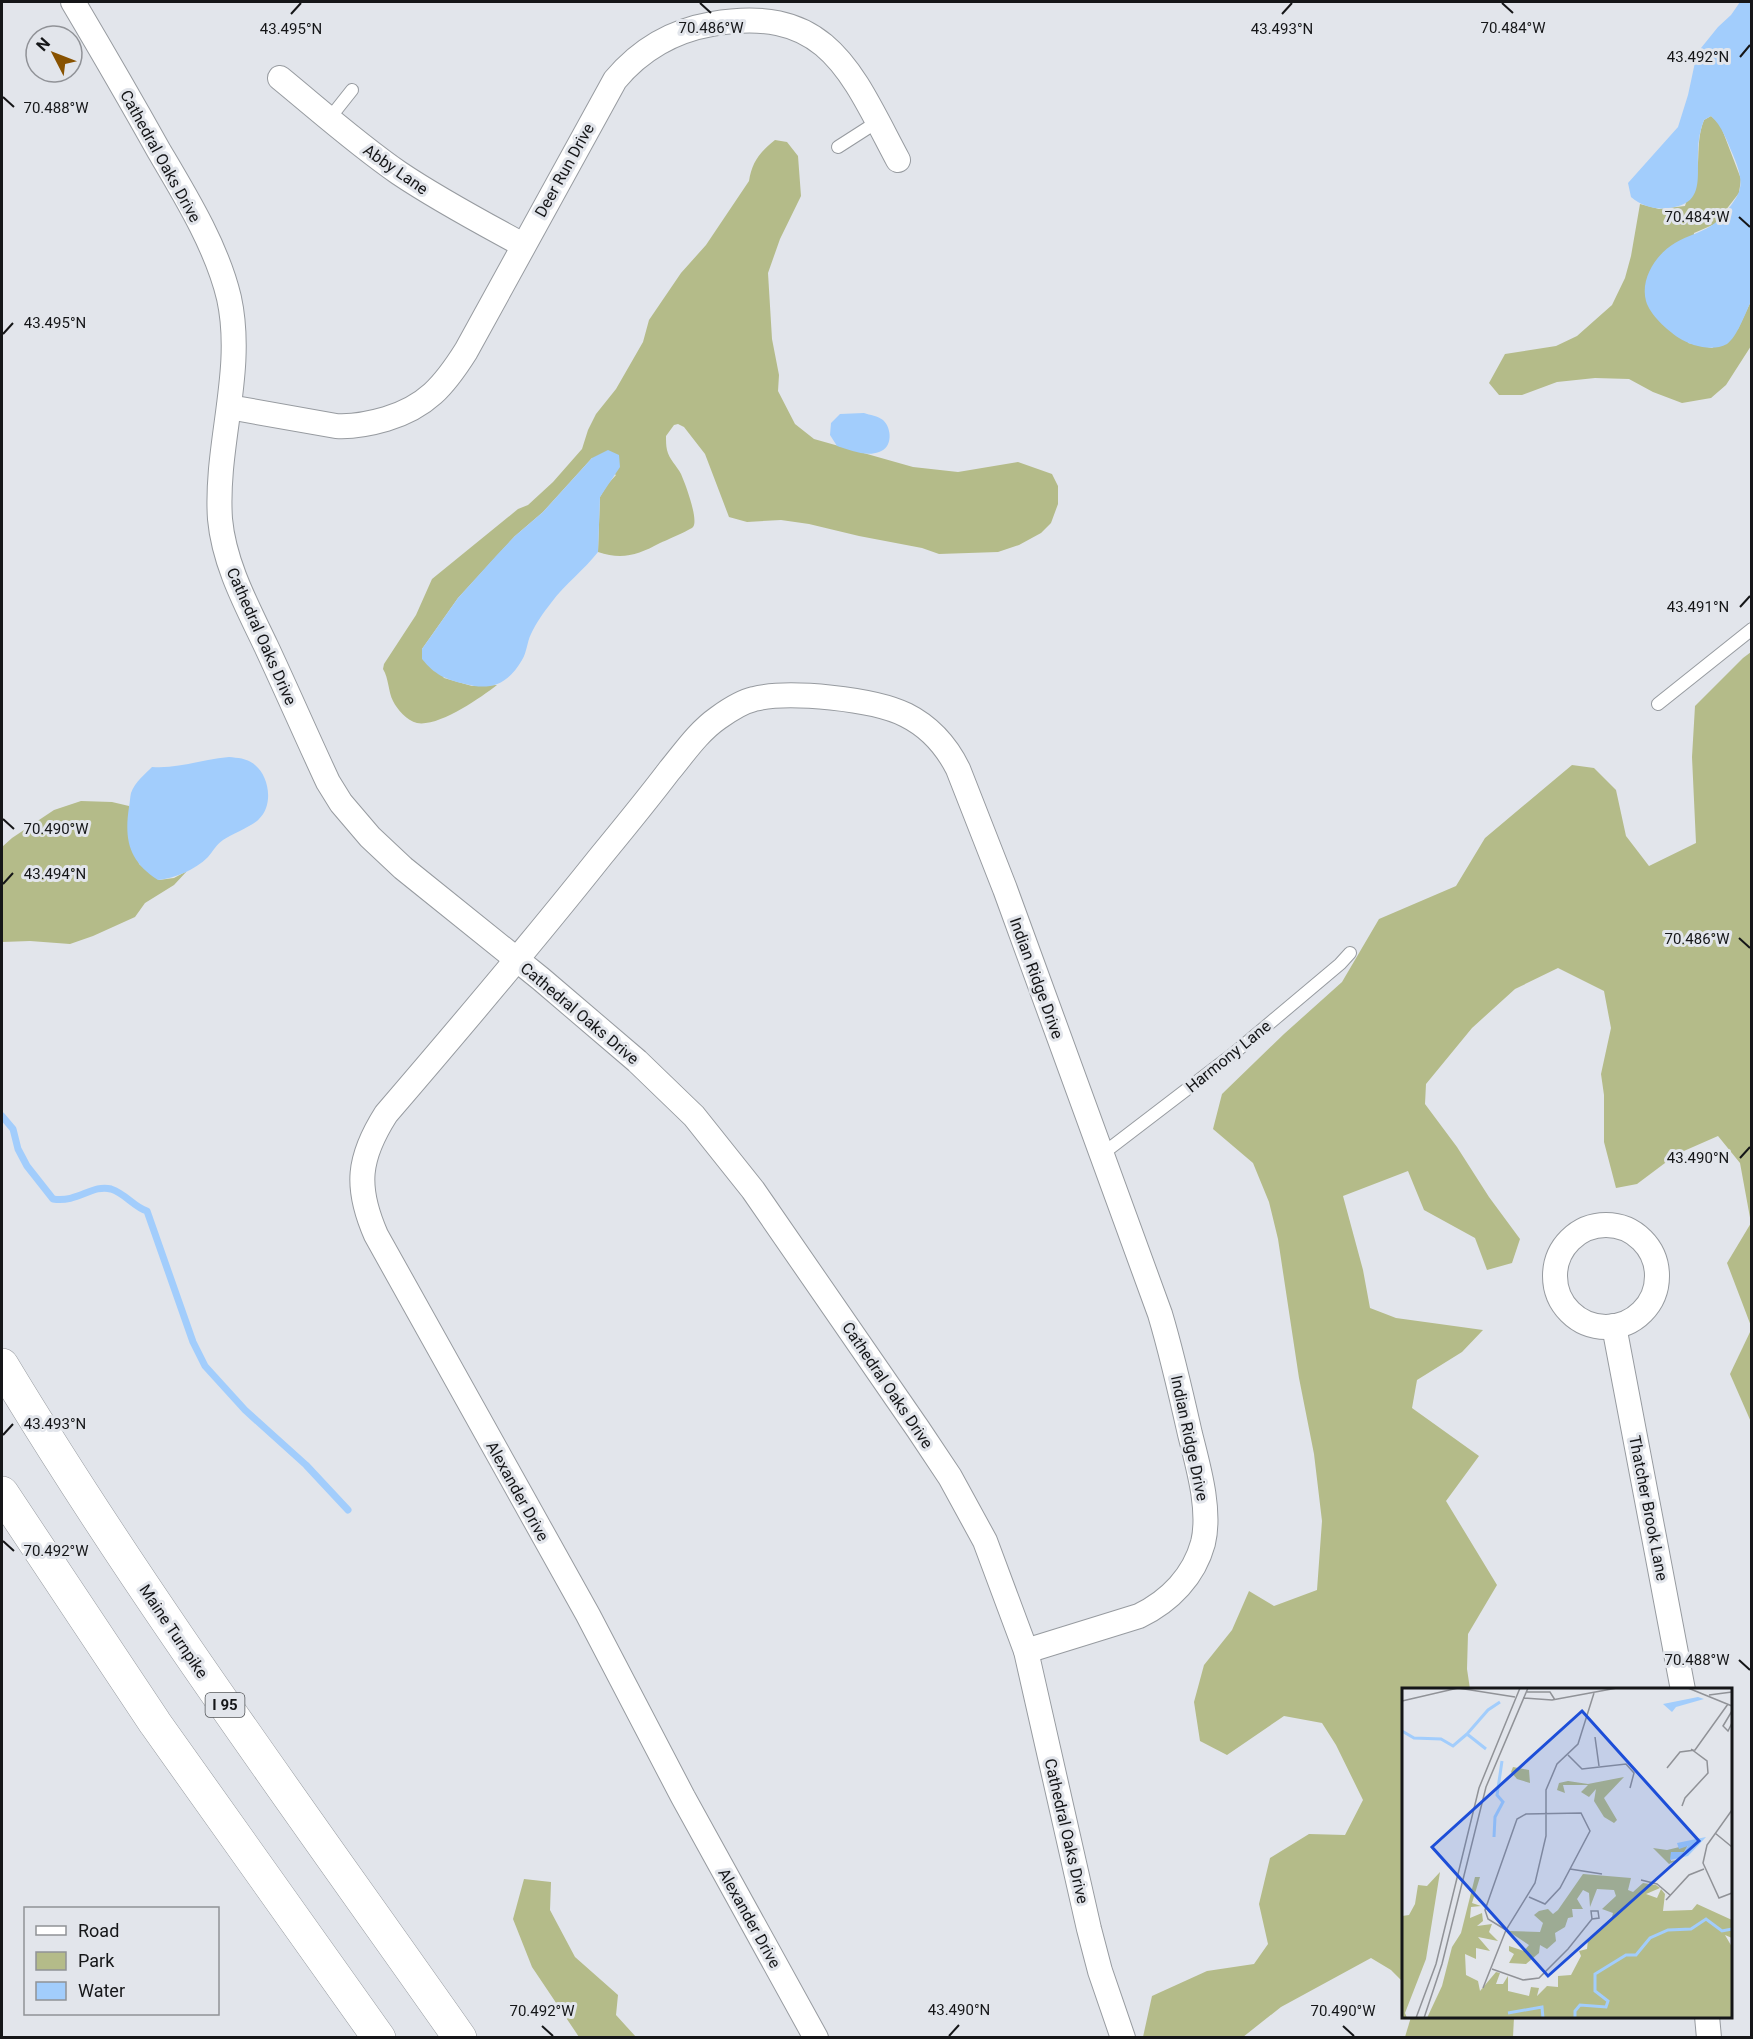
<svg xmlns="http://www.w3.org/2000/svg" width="1753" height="2039" viewBox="0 0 1753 2039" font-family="Roboto,sans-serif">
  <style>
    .green { fill: #b4bb89 }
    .water { fill: #a2cdfc }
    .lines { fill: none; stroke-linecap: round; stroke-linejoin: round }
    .stream { stroke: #a2cdfc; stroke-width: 7 }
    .service-casing { stroke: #979ba0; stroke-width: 14 }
    .minor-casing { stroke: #979ba0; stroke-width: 26 }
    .motorway-casing { stroke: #979ba0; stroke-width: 34 }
    .service { stroke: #fff; stroke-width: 12 }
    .minor { stroke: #fff; stroke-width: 24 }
    .motorway { stroke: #fff; stroke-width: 33 }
    .ticks { fill: none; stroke: #151618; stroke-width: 2 }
    .labels { text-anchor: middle; stroke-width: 6; stroke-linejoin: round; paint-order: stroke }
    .shield { fill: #e2e5eb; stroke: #525457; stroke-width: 1.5 }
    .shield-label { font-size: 15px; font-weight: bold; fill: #151618 }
    .street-label { font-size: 16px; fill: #151618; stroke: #e2e5eb }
    .inset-river { fill: none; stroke: #a2cdfc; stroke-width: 3 }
    .inset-road { fill: none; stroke: #909297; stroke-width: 1.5 }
    .view { fill: #1d4ed8; fill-opacity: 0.15; stroke: #1d4ed8; stroke-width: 3 }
    .inset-edge { fill: none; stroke: #151618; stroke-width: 3 }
    .ticks-label { font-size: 15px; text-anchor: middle; fill: #151618; stroke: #e2e5eb; stroke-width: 6; stroke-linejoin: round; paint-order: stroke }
  </style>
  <rect width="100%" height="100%" fill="#e2e5eb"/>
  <g class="green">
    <path d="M 1711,116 L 1720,124 L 1741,179 L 1739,193 L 1715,224 L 1694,233 L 1688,343 L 1712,348 L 1738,329 L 1751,301 L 1751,346 L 1726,385 L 1711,398 L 1682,403 L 1653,392 L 1629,379 L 1595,378 L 1557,382 L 1522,395 L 1499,395 L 1489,383 L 1505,354 L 1556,346 L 1577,336 L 1612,305 L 1625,278 L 1631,256 L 1640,204 L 1659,209 L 1685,206 C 1689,192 1697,177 1698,163 C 1699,148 1698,135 1704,120 Z"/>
    <path d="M 775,140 L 787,142 L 798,156 L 801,196 L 780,239 L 768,273 L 772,339 L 779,375 L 778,391 L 795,424 L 814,439 L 913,467 L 958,472 L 1018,462 L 1052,474 L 1058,486 L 1058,504 L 1051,523 L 1041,533 L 1019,545 L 998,552 L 939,554 L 922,548 L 859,536 L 809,524 L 781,520 L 747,522 L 729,517 L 705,454 L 684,427 L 678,424 L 674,425 L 666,436 C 666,441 666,446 667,450 C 669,459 677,466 681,474 C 685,483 699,520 693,527 C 692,529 665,541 660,543 C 638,555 622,560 598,552 L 600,497 L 607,485 L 616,475 L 592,458 L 543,512 L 515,536 L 458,598 L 422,649 L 444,678 L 472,686 L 497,685 C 480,698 439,727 417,723 C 407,721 397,709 393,701 C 388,691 389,679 383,669 L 384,664 L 416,615 L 432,579 L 518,509 L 528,505 L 553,482 L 582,449 L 588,430 L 596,414 L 616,389 L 643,342 L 649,320 L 681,273 L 706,245 L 749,181 C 752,162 760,152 775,140 Z"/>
    <path d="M 1751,652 L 1751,1326 L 1727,1263 L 1751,1223 L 1740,1163 L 1718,1136 L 1677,1154 L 1637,1184 L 1616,1188 L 1604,1142 L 1604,1095 L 1601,1074 L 1611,1028 L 1604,991 L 1558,968 L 1515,989 L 1472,1028 L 1426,1084 L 1425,1104 L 1457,1147 L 1489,1197 L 1520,1239 L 1512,1263 L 1487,1270 L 1475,1238 L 1424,1210 L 1408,1171 L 1343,1196 L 1363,1270 L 1370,1308 L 1396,1318 L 1483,1330 L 1462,1352 L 1417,1380 L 1412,1408 L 1479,1456 L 1446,1501 L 1497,1585 L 1468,1634 L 1467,1669 L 1470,1689 L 1404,1690 L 1403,1982 L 1391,1970 L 1371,1958 L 1281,2007 L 1243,2037 L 1143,2037 L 1152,1996 L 1207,1971 L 1254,1964 L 1268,1944 L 1259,1904 L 1270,1858 L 1309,1834 L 1345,1835 L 1363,1800 L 1336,1745 L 1322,1723 L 1284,1716 L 1227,1755 L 1200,1741 L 1194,1702 L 1204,1665 L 1232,1630 L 1249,1591 L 1274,1606 L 1317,1590 L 1322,1521 L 1314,1454 L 1299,1378 L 1278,1239 L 1269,1202 L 1253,1163 L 1213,1129 L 1222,1094 L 1284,1034 L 1342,982 L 1379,919 L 1456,886 L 1485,838 L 1572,765 L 1594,768 L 1616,790 L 1626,836 L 1649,866 L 1696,843 L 1692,757 L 1695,706 L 1743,658 Z"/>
    <path d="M 81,801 L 112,802 L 129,806 L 139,864 L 159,880 L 174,878 L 187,871 L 174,885 L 145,903 L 135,917 L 93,936 L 70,944 L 30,941 L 2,942 L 2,847 L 12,838 L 54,810 Z"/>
    <path d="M 1751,1330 L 1751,1422 L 1730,1374 Z"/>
    <path d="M 524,1879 L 551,1882 L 550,1910 L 575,1957 L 618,1995 L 616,2015 L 636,2037 L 579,2037 L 532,1967 L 513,1919 Z"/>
    <path d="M 1411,2017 L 1514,2017 L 1513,2037 L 1405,2037 Z"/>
  </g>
  <g class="water">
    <path d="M 1740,2 L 1752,2 L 1751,301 C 1746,312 1737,337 1727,344 C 1712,352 1692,346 1679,338 C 1667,330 1650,315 1646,301 C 1640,279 1656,254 1675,243 C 1686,236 1706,231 1715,223 C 1723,216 1734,203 1738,194 C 1744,182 1738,167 1733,155 C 1727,141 1722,126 1711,116 L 1704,120 C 1700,130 1698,141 1698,152 C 1697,179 1704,204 1669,208 C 1654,210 1642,206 1631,197 L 1628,183 L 1678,127 L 1688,95 L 1697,53 L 1718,27 L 1731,15 Z"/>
    <path d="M 864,413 C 870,415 878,416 883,420 C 892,428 893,448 879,452 C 866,457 850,450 837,446 L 830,435 L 831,423 L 840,414 Z"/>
    <path d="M 608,450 L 619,455 L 620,467 L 600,497 L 598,552 C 584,570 565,584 551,603 C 544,612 536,623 531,634 C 527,642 527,652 522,660 C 508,684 491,691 465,684 C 445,679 435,675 422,659 L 422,649 L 458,598 L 496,556 L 515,536 L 543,512 L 592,458 Z"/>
    <path d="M 229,757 C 238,758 247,758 255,765 C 269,776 274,805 259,819 C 254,825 232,834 223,840 C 217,844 213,851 208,857 C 195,870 175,878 158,880 C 129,861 124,840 129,807 C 130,802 130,797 131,793 C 135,782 145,774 152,767 C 179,769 202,759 229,757 Z"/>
  </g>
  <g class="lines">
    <path class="stream" d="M 2,1116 L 13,1129 L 18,1149 L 27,1166 L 53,1199 C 78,1203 92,1184 111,1189 C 126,1194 134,1207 147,1211 L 193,1342 L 205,1366 L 245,1410 L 306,1465 L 348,1510"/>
    <defs>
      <g id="service">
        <path d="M 329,119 L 352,90"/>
        <path d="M 838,147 L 877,122"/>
        <path d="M 1658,704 L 1752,629"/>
        <path d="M 1101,1155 L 1233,1054 L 1340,964 L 1350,953"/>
      </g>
      <g id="minor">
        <path d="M 73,2 C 102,51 131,101 159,151 C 185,195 217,247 229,298 C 245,371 215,445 220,519 C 224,564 247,606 266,646 C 287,691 307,737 328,782 L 341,803 L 370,837 L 403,868 L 541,979 L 637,1061 L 694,1116 L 753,1190 L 918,1429 L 950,1477 L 985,1541 L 1026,1651 L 1089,1929 L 1100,1971 L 1123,2038"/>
        <path d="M 280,78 C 319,110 357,144 399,173 C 439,200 481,222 523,245"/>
        <path d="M 229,407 L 336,426 C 354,427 369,424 386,419 C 426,407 444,386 466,351 L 615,80 C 640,50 672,31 712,24 C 828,4 851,72 898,160"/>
        <circle cx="1606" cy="1276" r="51"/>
        <path d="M 1614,1326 L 1683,1690"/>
        <path d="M 1707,2016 L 1709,2038"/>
        <path d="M 816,2038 L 683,1797 L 588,1615 L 376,1235 C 355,1187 358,1158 386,1114 C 459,1029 531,944 601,856 C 624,828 647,800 669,771 C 684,753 698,732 718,718 C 729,710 741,702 754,699 C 789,690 874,699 906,715 C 930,727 946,745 958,769 L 1005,889 L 1160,1314 C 1172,1354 1181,1394 1190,1434 C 1198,1466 1211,1510 1203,1543 C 1194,1576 1170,1601 1139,1616 L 1026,1651"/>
      </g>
      <g id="motorway">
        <path d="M 2,1365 C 142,1597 304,1816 460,2038"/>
        <path d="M 2,1493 L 155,1723 L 379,2038"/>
      </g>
    </defs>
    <use href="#service" class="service-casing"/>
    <use href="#minor" class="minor-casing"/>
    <use href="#motorway" class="motorway-casing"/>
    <use href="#service" class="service"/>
    <use href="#minor" class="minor"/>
    <use href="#motorway" class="motorway"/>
  </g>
  <path class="ticks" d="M 700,3 L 711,13M 1502,3 L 1513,13M 291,14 L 301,3M 1282,14 L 1292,3M 1740,57 L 1750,45M 3,97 L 14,107M 1739,217 L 1750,227M 3,334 L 13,323M 1740,607 L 1750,596M 3,819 L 14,829M 3,884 L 13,873M 1739,938 L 1750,948M 1740,1158 L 1750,1147M 3,1435 L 13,1424M 3,1541 L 14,1551M 1739,1660 L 1750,1670M 542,2026 L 553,2036M 1343,2026 L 1354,2036M 949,2036 L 959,2025"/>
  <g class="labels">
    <rect class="shield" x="205.5" y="1693" width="39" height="24" rx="4.5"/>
    <g class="shield-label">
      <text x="225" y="1710">I 95</text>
    </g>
    <g class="street-label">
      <text transform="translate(161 156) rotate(61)" y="6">Cathedral Oaks Drive</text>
      <text transform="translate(396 169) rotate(35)" y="6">Abby Lane</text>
      <text transform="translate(564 170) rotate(-61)" y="6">Deer Run Drive</text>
      <text transform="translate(262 636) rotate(66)" y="6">Cathedral Oaks Drive</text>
      <text transform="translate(1037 978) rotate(70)" y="6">Indian Ridge Drive</text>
      <text transform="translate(580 1013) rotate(40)" y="6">Cathedral Oaks Drive</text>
      <text transform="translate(1228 1056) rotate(-39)" y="6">Harmony Lane</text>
      <text transform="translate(888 1385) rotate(56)" y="6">Cathedral Oaks Drive</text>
      <text transform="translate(1190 1438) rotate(78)" y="6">Indian Ridge Drive</text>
      <text transform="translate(518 1491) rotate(61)" y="6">Alexander Drive</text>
      <text transform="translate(1649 1508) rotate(79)" y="6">Thatcher Brook Lane</text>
      <text transform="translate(174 1631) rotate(56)" y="6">Maine Turnpike</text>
      <text transform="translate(1067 1831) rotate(77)" y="6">Cathedral Oaks Drive</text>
      <text transform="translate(750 1918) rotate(61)" y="6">Alexander Drive</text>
    </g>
  </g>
  <g transform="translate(1402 1688)">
    <rect width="330" height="330" fill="#e2e5eb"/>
    <path d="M 111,79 L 127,82 L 128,95 L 115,91 L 109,84 ZM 222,89 L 202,110 L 215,132 L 212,135 L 202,129 L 192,113 L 194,101 L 187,109 L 179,104 L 186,97 L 161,97 L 163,105 L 155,102 L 157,95 L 166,93 L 186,96 ZM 286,157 L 282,164 L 269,164 L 269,173 L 276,172 L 267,176 L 251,160 L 265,162 ZM 38,184 L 24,271 L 3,325 L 5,330 L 0,330 L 0,228 L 7,227 L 13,216 L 16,197 L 25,198 ZM 181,186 L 229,190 L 226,202 L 231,204 L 241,195 L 254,197 L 258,200 L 244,206 L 255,210 L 259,201 L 263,206 L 261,223 L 290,222 L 295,216 L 330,232 L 330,250 L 323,247 L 330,259 L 330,330 L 25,330 L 40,298 L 50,259 L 59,245 L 73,189 L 78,189 L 70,215 L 79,218 L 69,219 L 68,230 L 80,225 L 81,233 L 75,238 L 90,236 L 87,244 L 96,253 L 76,249 L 88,263 L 74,260 L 74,271 L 63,266 L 64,287 L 76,293 L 78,303 L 94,284 L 98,285 L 94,296 L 101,296 L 106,288 L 106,303 L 127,308 L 129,299 L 137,300 L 135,308 L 145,298 L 156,299 L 156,288 L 169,287 L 179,268 L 177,263 L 185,261 L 186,252 L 210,229 L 211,225 L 200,221 L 214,208 L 212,202 L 195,201 L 188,219 L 187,205 L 181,202 L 175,211 L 181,221 L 170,221 L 171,229 L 166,230 L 163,239 L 153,245 L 154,253 L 145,261 L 138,257 L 137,265 L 124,276 L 107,275 L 112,266 L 107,263 L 107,258 L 122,263 L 127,257 L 106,243 L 138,244 L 141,235 L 132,227 L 137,223 L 146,221 L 151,226 L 156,222 Z" fill="#b4bb89"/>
    <path d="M 296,9 L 302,11 L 274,19 L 270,24 L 261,16 ZM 304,149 L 286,168 L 268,172 L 269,164 L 282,164 L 286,158 L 277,161 L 275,155 Z" fill="#a2cdfc"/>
    <path class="inset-river" d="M 0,43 L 12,50 L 39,51 L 51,58 L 65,46M 84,61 L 65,46 L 86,22 L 98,14M 92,149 L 93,129 L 101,114 L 95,107 L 100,73M 106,325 L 140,319 L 141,330M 173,330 L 173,323 L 178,317 L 204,319 L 206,313 L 193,303 L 193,286 L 224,267 L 234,267 L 248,250 L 266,242 L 289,241 L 304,231 L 320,243 L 330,241"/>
    <path class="inset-road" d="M 286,0 L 330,18M 125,4 L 148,4 L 153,12M 307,7 L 330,4M 121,10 L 150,12 L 215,0M 0,13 L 56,0 L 113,9M 330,23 L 321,38 L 326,43 L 330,35M 193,49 L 197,78M 166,67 L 180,81 L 224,76 L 232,85 L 228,100M 265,80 L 278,64 L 293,62 L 326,16M 280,118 L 283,110 L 306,85 L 305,73 L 289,61M 330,122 L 305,157 L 301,175 L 317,210 L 330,205M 313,145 L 330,159M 168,181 L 200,186M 239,192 L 255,196 L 268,207M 264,212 L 287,187 L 302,181M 104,242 L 86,231 L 83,222 L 115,131 L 124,126 L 179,125 L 188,143 L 158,200 L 143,216 L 127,209M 90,281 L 121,292 L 137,290 L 166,261 L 190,231 L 197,230 L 196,223 L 189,223 L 190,231M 81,300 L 104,242 L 133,195 L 144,148 L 144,102 L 155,76 L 176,56 L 192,5M 14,330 L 34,276 L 77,100 L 118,0M 22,330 L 40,276 L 84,99 L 126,0"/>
    <path class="view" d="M 180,23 L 297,153 L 146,288 L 30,159 Z"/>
    <rect width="330" height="330" class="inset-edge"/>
  </g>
  <g class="ticks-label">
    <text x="711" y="33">70.486°W</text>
    <text x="1513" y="33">70.484°W</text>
    <text x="1282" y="34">43.493°N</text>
    <text x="291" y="34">43.495°N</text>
    <text x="1698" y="62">43.492°N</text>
    <text x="56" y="113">70.488°W</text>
    <text x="1697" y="222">70.484°W</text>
    <text x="55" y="328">43.495°N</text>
    <text x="1698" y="612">43.491°N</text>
    <text x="56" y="834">70.490°W</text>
    <text x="55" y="879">43.494°N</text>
    <text x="1697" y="944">70.486°W</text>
    <text x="1698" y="1163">43.490°N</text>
    <text x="55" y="1429">43.493°N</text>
    <text x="56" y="1556">70.492°W</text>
    <text x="1697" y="1665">70.488°W</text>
    <text x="959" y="2015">43.490°N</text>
    <text x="542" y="2016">70.492°W</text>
    <text x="1343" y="2016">70.490°W</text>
  </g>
  <rect width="1753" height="2039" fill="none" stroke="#151618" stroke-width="6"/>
  <rect x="24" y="1907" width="195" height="108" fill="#e2e5eb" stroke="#909297" stroke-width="1.5"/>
  <rect x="36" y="1926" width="30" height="9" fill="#ffffff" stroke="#909297" stroke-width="1.5"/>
  <text x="78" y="1937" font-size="18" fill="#151618">Road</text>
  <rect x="36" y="1952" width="30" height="18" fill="#b4bb89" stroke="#909297" stroke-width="1.5"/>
  <text x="78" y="1967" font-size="18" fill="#151618">Park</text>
  <rect x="36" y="1982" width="30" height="18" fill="#a2cdfc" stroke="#909297" stroke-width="1.5"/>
  <text x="78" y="1997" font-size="18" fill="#151618">Water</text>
  <g transform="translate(54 54) rotate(312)"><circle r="28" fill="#e2e5eb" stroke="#909297" stroke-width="1.5"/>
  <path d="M0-4.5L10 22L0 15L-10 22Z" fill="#885200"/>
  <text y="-9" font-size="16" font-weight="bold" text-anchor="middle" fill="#151618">N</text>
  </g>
</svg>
